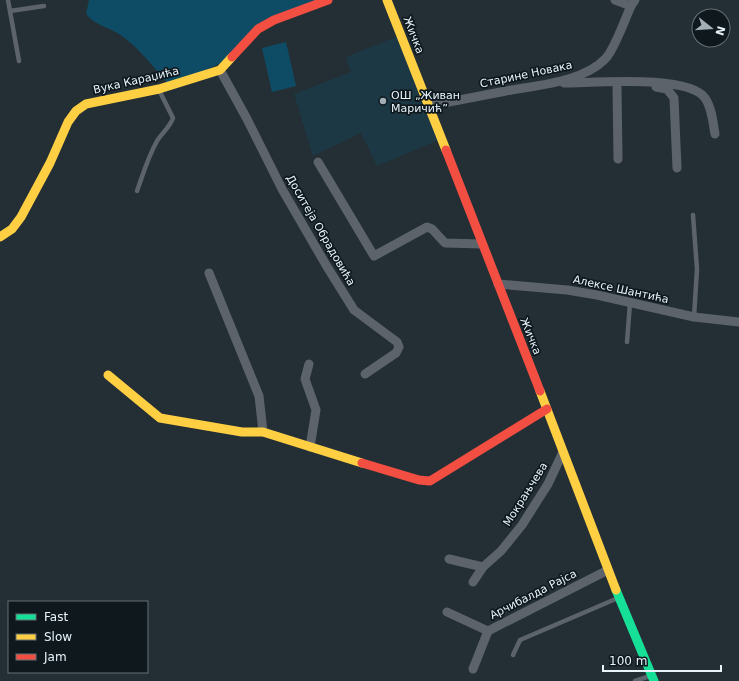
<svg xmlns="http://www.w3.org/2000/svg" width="739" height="681" viewBox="0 0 739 681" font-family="'DejaVu Sans',sans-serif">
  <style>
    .built { fill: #1d3845 }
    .green { fill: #0e4c66 }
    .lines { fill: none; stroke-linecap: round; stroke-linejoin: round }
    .lane { stroke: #5c636b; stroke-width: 4.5 }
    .street { stroke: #5c636b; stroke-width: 9 }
    .fast { stroke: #16e098; stroke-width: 9 }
    .slow { stroke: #ffcf43; stroke-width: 9 }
    .jam { stroke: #f24e42; stroke-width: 9 }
    .poi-dot { fill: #a3afb6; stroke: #0f181d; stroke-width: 1.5 }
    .labels { text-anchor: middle; stroke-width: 3.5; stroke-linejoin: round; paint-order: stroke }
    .street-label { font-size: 11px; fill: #e7f4fc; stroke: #0f181d }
    .poi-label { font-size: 11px; fill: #e7f4fc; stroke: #0f181d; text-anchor: start }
  </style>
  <rect width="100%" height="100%" fill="#242f35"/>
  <path class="built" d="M 401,35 L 441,139 L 377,166 L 361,133 L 313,156 L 294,94 L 351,72 L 346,57 Z"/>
  <g class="green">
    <path d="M 89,0 L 328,0 L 274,20 L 228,60 L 170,86 C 155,69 141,50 122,36 C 110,27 95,26 86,14 Z"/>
    <path d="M 286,42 L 296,86 L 272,92 L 262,48 Z"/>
  </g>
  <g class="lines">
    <g class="lane">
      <path d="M 8,0 L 19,61"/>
      <path d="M 10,11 L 44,6"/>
      <path d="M 137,191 C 143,174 148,157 157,141 C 162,133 170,127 173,118 L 159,90"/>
      <path d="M 693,215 L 697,269 L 694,317"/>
      <path d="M 627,342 L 630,303"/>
      <path d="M 513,655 L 520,640 L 618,598"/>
      <path d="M 635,681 L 650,676"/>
    </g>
    <g class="street">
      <path d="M 615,0 L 631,6"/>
      <path d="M 220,70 L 247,119 L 282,189 L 326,265 L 354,310 L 397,342 L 399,347 L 396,353 L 365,374"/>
      <path d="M 564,83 C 593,83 688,74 705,98 C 712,108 713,123 715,134"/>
      <path d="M 617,87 L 618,159"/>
      <path d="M 656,87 L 667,89 L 674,98 L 677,168"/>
      <path d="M 428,106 C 454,101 480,96 506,91 C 538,85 584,82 606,58 C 615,48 625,19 631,6 L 635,0"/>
      <path d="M 318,162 L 374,256 L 427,227 L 432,229 L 445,243 L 482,244"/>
      <path d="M 209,273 L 259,396 L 263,432"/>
      <path d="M 498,284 L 567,290 L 597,295 L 694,317 L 739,322"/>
      <path d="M 309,364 L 305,379 L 316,410 L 310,447"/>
      <path d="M 449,559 L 483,567"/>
      <path d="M 473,582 L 483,567 L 501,551 L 522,525 L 548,484 L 563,452"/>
      <path d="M 447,612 L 488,631 L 608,570"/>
      <path d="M 473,669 L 488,631"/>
    </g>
    <path class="fast" d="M 616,590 L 654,681"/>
    <g class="slow">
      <path d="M 387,0 L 446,150"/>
      <path d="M 0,237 L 12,229 L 21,217 L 50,163 L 68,122 L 76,111 L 86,104 L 159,89 L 220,70 L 232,57"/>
      <path d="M 108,375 L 160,418 L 242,432 L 263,432 L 362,463"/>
      <path d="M 540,391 L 616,590"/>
    </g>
    <g class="jam">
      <path d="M 232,57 L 258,29 L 274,20 L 328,0"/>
      <path d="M 446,150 L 540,391"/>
      <path d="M 362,463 L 419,480 L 430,481 L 547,409"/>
    </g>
  </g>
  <circle class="poi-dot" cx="383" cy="101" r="4"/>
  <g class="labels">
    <g class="street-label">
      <text transform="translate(414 35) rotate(69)" y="4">Жичка</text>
      <text transform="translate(526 74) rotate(-12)" y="4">Старине Новака</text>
      <text transform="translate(136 80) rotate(-13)" y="4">Вука Караџића</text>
      <text transform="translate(321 230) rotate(60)" y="4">Доситеја Обрадовића</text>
      <text transform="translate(621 289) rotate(12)" y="4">Алексе Шантића</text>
      <text transform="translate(531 336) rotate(68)" y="4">Жичка</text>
      <text transform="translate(525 494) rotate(-58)" y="4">Мокрањчева</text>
      <text transform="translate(533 594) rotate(-27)" y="4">Арчибалда Рајса</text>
    </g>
    <g class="poi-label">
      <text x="391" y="99">ОШ „Живан<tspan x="391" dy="13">Маричић”</tspan></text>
    </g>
  </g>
  <rect x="8" y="601" width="140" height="72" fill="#0f181d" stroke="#657076"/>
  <rect x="16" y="614" width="20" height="6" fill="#16e098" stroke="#657076"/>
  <text x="44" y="621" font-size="12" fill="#e7f4fc">Fast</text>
  <rect x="16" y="634" width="20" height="6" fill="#ffcf43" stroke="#657076"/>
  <text x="44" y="641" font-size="12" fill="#e7f4fc">Slow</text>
  <rect x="16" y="654" width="20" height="6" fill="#f24e42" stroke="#657076"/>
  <text x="44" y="661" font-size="12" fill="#e7f4fc">Jam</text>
  <g transform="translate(711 28) rotate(107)"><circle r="19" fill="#0f181d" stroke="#657076"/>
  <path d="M0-3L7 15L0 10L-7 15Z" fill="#a3afb6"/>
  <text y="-6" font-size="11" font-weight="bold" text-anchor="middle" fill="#e7f4fc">N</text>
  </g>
  <path d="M603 665v6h118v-6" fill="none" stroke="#e7f4fc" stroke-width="2"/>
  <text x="609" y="665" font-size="12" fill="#e7f4fc" stroke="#0f181d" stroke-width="3" paint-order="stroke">100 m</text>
</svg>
